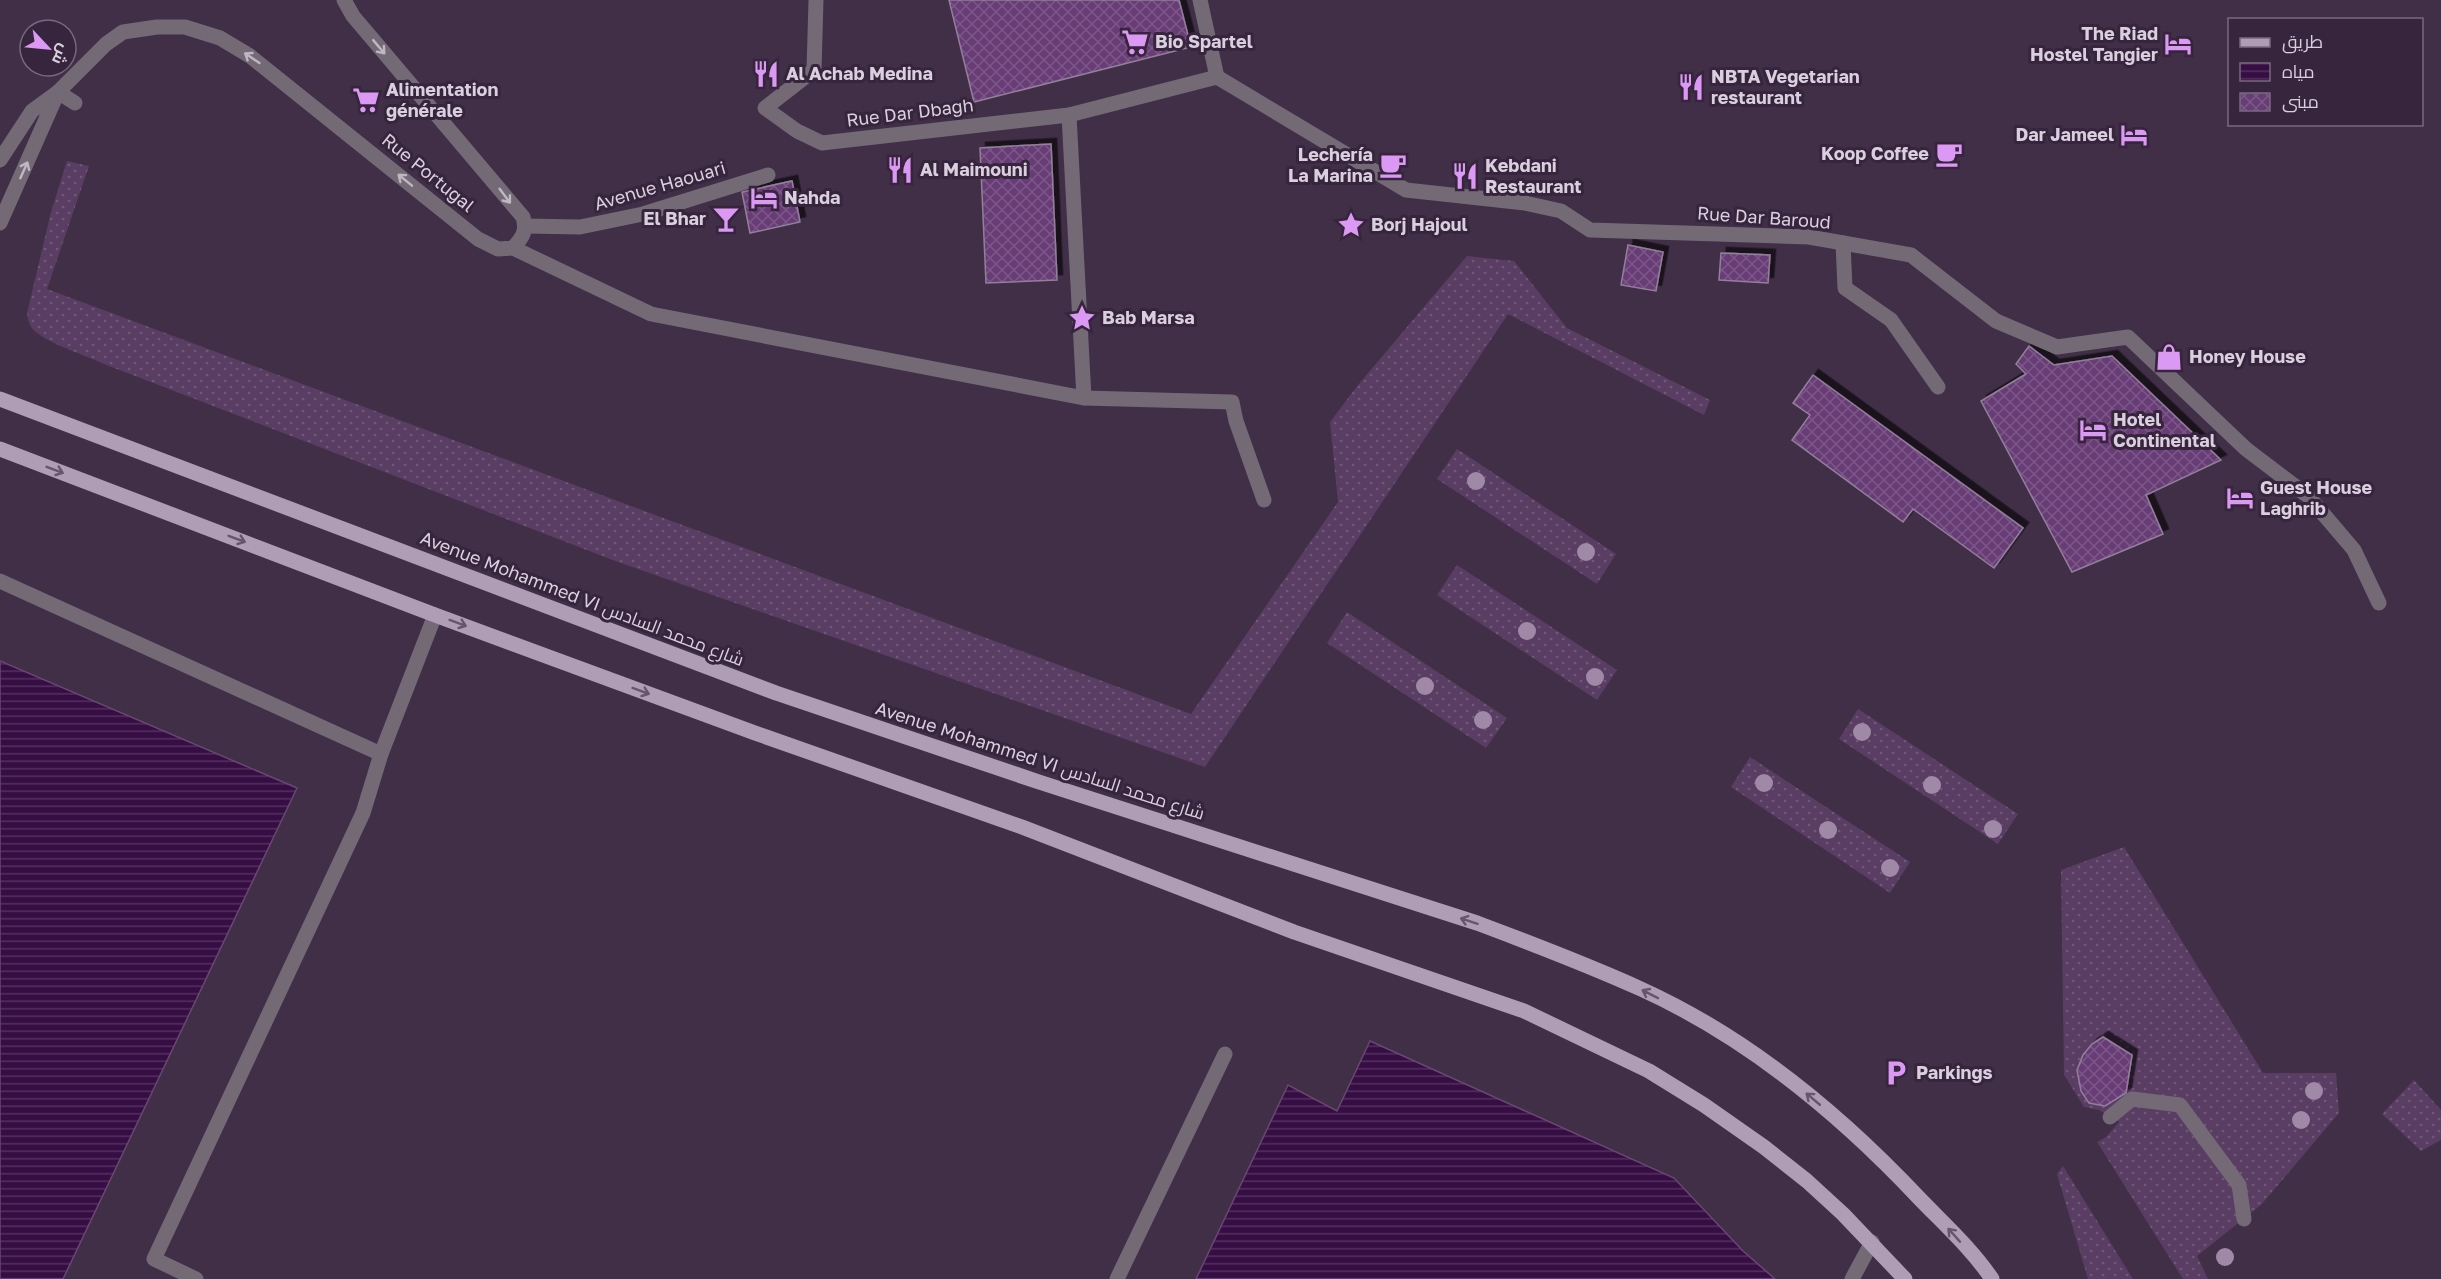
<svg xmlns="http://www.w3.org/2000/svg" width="2441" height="1279" viewBox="0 0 2441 1279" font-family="'Golos Text',Cairo,sans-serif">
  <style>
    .grass { fill: url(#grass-dots) }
    .water { fill: url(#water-rules); stroke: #684872; stroke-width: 1.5 }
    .building { fill: url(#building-cross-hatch); stroke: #937f9b; stroke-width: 1.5; filter: url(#shadow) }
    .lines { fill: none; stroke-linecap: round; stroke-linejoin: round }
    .minor { stroke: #736a76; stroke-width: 15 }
    .major { stroke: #af9cb5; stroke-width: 15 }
    .tree { fill: #9f89a7 }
    .oneway { stroke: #c0b6c4 }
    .oneway2 { stroke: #66556c }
    .labels { text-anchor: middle; stroke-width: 6; stroke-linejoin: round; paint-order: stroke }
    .poi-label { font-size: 18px; font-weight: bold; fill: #dacfde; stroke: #36253c; text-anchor: start }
    .street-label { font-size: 18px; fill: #dacfde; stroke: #36253c }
  </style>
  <defs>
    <pattern id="grass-dots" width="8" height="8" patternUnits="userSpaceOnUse" patternTransform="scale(1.5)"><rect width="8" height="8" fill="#593d63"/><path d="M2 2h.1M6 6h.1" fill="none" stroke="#705879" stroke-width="1.8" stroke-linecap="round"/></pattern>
    <pattern id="water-rules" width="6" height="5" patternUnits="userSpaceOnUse" patternTransform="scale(1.5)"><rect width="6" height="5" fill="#370e44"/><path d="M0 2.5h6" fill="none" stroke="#53305f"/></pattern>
    <pattern id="building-cross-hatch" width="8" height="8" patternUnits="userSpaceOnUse" patternTransform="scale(1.5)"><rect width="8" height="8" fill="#673d76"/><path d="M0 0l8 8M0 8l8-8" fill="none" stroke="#7c5889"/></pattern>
    <filter id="shadow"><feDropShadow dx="5.5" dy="-5.5" stdDeviation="0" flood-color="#0009"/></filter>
  </defs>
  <rect width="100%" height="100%" fill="#402f47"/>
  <g class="grass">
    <path d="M 67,161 L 89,166 L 47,289 L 1191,714 L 1338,502 L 1330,422 L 1358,385 L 1467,256 L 1514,261 L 1567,328 L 1710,400 L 1704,415 L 1508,314 L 1205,767 L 618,562 L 104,364 C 83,354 56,347 37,333 C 30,328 28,321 27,313 L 51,212 Z"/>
    <path d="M 1457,449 L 1616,554 L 1597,584 L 1437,479 Z"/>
    <path d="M 1457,565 L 1617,670 L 1597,700 L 1437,595 Z"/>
    <path d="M 1347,612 L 1507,718 L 1486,748 L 1327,643 Z"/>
    <path d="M 1858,709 L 2018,814 L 1998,844 L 1839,739 Z"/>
    <path d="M 1750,757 L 1910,862 L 1890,893 L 1731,787 Z"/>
    <path d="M 2124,847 L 2263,1073 L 2336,1073 L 2339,1113 L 2261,1205 L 2197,1256 L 2208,1279 L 2183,1279 L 2097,1142 L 2106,1137 L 2119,1122 L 2099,1110 L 2084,1107 L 2064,1075 L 2061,870 Z"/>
    <path d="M 2414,1080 L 2441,1110 L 2441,1140 L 2421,1151 L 2382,1114 Z"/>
    <path d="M 2063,1166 L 2133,1279 L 2088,1279 L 2057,1174 Z"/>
  </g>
  <g class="water">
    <path d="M 0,661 L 297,788 L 63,1279 L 0,1279 Z"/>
    <path d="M 1370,1041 L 1674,1178 L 1743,1251 L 1775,1279 L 1196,1279 L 1288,1085 L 1337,1111 Z"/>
  </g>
  <g class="building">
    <path d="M 949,0 L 1179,0 L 1191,47 L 974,102 Z"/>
    <path d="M 1051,144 L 1057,280 L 986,283 L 980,148 Z"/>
    <path d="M 792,181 L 800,222 L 750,233 L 742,192 Z"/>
    <path d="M 1628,245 L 1663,252 L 1656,291 L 1621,285 Z"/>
    <path d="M 1721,253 L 1770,255 L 1768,283 L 1719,280 Z"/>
    <path d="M 2029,346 L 2054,365 L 2112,356 L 2221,460 L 2146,495 L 2163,534 L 2072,572 L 1981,401 L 2026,374 L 2016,364 Z"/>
    <path d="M 1813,375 L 2023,528 L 1994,568 L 1913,509 L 1903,522 L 1792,440 L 1810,415 L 1793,403 Z"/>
    <path d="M 2103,1037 L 2132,1055 L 2126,1093 L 2105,1106 L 2089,1103 L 2081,1091 L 2077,1070 L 2083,1055 L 2092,1044 Z"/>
  </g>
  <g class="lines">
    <g class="minor">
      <path d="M 816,0 L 814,70 L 765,108 L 797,131 L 822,143 L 1069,115 L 1217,77"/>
      <path d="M 1200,0 L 1217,77"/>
      <path d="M 1217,77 L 1406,190 L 1525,203 L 1561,211 L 1590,230 L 1809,237 L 1911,255 L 1996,321 L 2057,347 L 2128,337 L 2246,449 L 2308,496 L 2354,550 L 2379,603"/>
      <path d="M 58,92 L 75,103"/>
      <path d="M 1069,115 L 1084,398"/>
      <path d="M 0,160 L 32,111 L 58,92 L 106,44 L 123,32 L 157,27 L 185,27 L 220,38 L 250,56 L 478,239 L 498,249 L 513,248 C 523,237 527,231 523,217 L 353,16 L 344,0"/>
      <path d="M 0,223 L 58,92"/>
      <path d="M 525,226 L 580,227 L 643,214 L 768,175"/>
      <path d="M 1843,243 L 1845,288 L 1891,320 L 1938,387"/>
      <path d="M 513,248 L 651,314 L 1084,398 L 1232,402 L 1236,421 L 1264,500"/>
      <path d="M 0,581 L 381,754"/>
      <path d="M 2110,1117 L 2132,1099 L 2180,1105 L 2239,1185 L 2244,1219"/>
      <path d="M 196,1279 L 154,1259 L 363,813 L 381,754 L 435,615"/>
      <path d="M 1117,1279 L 1225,1054"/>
      <path d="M 1852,1279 L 1872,1242"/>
    </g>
    <g class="major">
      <path d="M 0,399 L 776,693 L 1039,782 L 1477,923 C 1533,944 1588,965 1641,989 C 1747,1037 1840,1114 1919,1198 C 1944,1224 1972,1249 1992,1279"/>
      <path d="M 0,449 L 435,615 L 755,733 L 1022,827 L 1294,932 L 1524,1011 L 1649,1071 L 1704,1105 L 1764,1147 L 1807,1181 L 1843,1214 L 1905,1279"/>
    </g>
  </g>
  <g class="tree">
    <circle cx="1476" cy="481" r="9"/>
    <circle cx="1586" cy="552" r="9"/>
    <circle cx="1527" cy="631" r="9"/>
    <circle cx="1595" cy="677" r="9"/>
    <circle cx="1425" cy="686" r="9"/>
    <circle cx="1483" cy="720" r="9"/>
    <circle cx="1862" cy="732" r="9"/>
    <circle cx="1764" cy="783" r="9"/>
    <circle cx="1932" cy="785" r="9"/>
    <circle cx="1993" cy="829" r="9"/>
    <circle cx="1828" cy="830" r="9"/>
    <circle cx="1890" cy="868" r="9"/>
    <circle cx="2314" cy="1091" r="9"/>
    <circle cx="2301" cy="1120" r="9"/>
    <circle cx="2225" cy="1257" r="9"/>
  </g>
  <defs><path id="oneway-shaft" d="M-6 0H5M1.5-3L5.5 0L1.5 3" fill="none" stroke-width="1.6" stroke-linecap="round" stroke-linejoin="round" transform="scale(1.5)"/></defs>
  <g class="oneway">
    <use href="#oneway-shaft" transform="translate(379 47) rotate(50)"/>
    <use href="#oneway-shaft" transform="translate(252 58) rotate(-146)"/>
    <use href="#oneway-shaft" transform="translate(24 170) rotate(-66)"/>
    <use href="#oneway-shaft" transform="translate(405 180) rotate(-141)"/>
    <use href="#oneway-shaft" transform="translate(505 196) rotate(53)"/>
  </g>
  <g class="oneway2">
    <use href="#oneway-shaft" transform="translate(55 470) rotate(21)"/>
    <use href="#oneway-shaft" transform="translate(237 539) rotate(21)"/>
    <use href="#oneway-shaft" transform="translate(458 623) rotate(20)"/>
    <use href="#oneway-shaft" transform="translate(641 691) rotate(20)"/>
    <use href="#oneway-shaft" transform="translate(1469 921) rotate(-162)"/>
    <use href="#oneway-shaft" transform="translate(1650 994) rotate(-153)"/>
    <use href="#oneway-shaft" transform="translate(1813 1099) rotate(-140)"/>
    <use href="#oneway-shaft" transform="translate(1954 1235) rotate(-132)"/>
  </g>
  <defs>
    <symbol id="supermarket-bare" viewBox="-9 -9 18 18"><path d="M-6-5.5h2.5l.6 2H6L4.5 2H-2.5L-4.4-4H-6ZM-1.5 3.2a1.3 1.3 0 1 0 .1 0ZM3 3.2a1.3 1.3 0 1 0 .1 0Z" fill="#dc99f4" stroke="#36253c" stroke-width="2.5" paint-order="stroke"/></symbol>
    <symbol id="hotel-bare" viewBox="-9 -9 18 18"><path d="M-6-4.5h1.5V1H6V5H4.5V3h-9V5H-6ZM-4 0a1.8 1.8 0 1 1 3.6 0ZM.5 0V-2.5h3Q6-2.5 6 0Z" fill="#dc99f4" stroke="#36253c" stroke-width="2.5" paint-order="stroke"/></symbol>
    <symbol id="restaurant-bare" viewBox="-9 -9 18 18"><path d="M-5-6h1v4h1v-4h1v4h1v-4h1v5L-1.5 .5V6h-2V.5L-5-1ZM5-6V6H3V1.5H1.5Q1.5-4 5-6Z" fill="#dc99f4" stroke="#36253c" stroke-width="2.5" paint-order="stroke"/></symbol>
    <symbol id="cafe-bare" viewBox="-9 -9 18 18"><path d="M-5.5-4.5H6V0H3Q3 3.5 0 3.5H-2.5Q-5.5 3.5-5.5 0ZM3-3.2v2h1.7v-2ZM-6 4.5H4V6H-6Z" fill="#dc99f4" stroke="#36253c" stroke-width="2.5" paint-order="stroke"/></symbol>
    <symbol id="bar-bare" viewBox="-9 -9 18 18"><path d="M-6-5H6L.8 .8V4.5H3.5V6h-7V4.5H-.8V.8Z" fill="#dc99f4" stroke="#36253c" stroke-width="2.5" paint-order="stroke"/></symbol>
    <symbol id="sight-bare" viewBox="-9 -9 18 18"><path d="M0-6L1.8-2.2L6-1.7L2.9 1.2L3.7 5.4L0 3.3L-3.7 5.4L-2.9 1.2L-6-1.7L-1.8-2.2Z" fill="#dc99f4" stroke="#36253c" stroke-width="2.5" paint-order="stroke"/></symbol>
    <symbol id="shop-bare" viewBox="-9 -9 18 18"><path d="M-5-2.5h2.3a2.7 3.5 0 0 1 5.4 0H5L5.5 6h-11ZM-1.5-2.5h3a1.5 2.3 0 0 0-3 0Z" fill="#dc99f4" stroke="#36253c" stroke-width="2.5" paint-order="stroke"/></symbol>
    <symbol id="parking-bare" viewBox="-9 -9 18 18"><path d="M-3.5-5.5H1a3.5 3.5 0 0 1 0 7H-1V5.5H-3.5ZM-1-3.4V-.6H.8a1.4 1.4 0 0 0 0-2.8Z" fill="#dc99f4" stroke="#36253c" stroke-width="2.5" paint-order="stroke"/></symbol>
  </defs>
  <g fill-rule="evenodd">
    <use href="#supermarket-bare" x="1116" y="23" width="38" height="38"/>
    <use href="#hotel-bare" x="2159" y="25" width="38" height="38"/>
    <use href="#restaurant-bare" x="747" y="55" width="38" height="38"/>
    <use href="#restaurant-bare" x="1672" y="68" width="38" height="38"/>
    <use href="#supermarket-bare" x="347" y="81" width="38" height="38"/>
    <use href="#hotel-bare" x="2115" y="116" width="38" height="38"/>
    <use href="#cafe-bare" x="1930" y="135" width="38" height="38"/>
    <use href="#cafe-bare" x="1374" y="146" width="38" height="38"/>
    <use href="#restaurant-bare" x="881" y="151" width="38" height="38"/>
    <use href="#restaurant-bare" x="1446" y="157" width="38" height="38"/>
    <use href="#hotel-bare" x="745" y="179" width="38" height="38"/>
    <use href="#bar-bare" x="707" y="200" width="38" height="38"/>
    <use href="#sight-bare" x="1332" y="206" width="38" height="38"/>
    <use href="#sight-bare" x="1063" y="299" width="38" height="38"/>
    <use href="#shop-bare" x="2150" y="338" width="38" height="38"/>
    <use href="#hotel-bare" x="2074" y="411" width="38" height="38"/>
    <use href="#hotel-bare" x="2221" y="479" width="38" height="38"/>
    <use href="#parking-bare" x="1877" y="1054" width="38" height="38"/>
  </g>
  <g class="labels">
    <g class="poi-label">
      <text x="2158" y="40" text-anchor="end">The Riad<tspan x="2158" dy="21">Hostel Tangier</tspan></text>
      <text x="1155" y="48">Bio Spartel</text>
      <text x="786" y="80">Al Achab Medina</text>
      <text x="1711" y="83">NBTA Vegetarian<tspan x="1711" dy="21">restaurant</tspan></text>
      <text x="386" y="96">Alimentation<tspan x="386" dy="21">générale</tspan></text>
      <text x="2114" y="141" text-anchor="end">Dar Jameel</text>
      <text x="1929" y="160" text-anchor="end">Koop Coffee</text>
      <text x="1373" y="161" text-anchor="end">Lechería<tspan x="1373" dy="21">La Marina</tspan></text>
      <text x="1485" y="172">Kebdani<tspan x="1485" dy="21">Restaurant</tspan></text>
      <text x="920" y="176">Al Maimouni</text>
      <text x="784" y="204">Nahda</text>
      <text x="706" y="225" text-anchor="end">El Bhar</text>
      <text x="1371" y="231">Borj Hajoul</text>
      <text x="1102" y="324">Bab Marsa</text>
      <text x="2189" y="363">Honey House</text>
      <text x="2113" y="426">Hotel<tspan x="2113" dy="21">Continental</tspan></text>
      <text x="2260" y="494">Guest House<tspan x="2260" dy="21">Laghrib</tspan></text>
      <text x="1916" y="1079">Parkings</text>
    </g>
    <g class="street-label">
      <text transform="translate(910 113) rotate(-7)" y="6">Rue Dar Dbagh</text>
      <text transform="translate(428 173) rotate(39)" y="6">Rue Portugal</text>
      <text transform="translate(660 186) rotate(-16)" y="6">Avenue Haouari</text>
      <text transform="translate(1764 218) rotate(4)" y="6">Rue Dar Baroud</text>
      <text transform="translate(582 599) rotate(21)" y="6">Avenue Mohammed VI شارع محمد السادس</text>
      <text transform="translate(1040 761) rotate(18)" y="6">Avenue Mohammed VI شارع محمد السادس</text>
    </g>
  </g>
  <rect x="2228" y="18" width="195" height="108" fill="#36253c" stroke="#78697d" stroke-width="1.5"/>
  <rect x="2240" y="38" width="30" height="9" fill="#af9cb5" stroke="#78697d" stroke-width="1.5"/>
  <text x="2282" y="48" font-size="18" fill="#dacfde">طريق</text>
  <rect x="2240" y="63" width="30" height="18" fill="url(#water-rules)" stroke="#78697d" stroke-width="1.5"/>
  <text x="2282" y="78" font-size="18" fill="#dacfde">مياه</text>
  <rect x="2240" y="93" width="30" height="18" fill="url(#building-cross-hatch)" stroke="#78697d" stroke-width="1.5"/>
  <text x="2282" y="108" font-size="18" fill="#dacfde">مبنى</text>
  <g transform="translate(48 48) rotate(116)"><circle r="28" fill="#36253c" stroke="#78697d" stroke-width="1.5"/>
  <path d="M0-4.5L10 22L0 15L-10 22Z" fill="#dc99f4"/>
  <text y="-9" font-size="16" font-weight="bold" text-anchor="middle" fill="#dacfde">ش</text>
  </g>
</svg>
